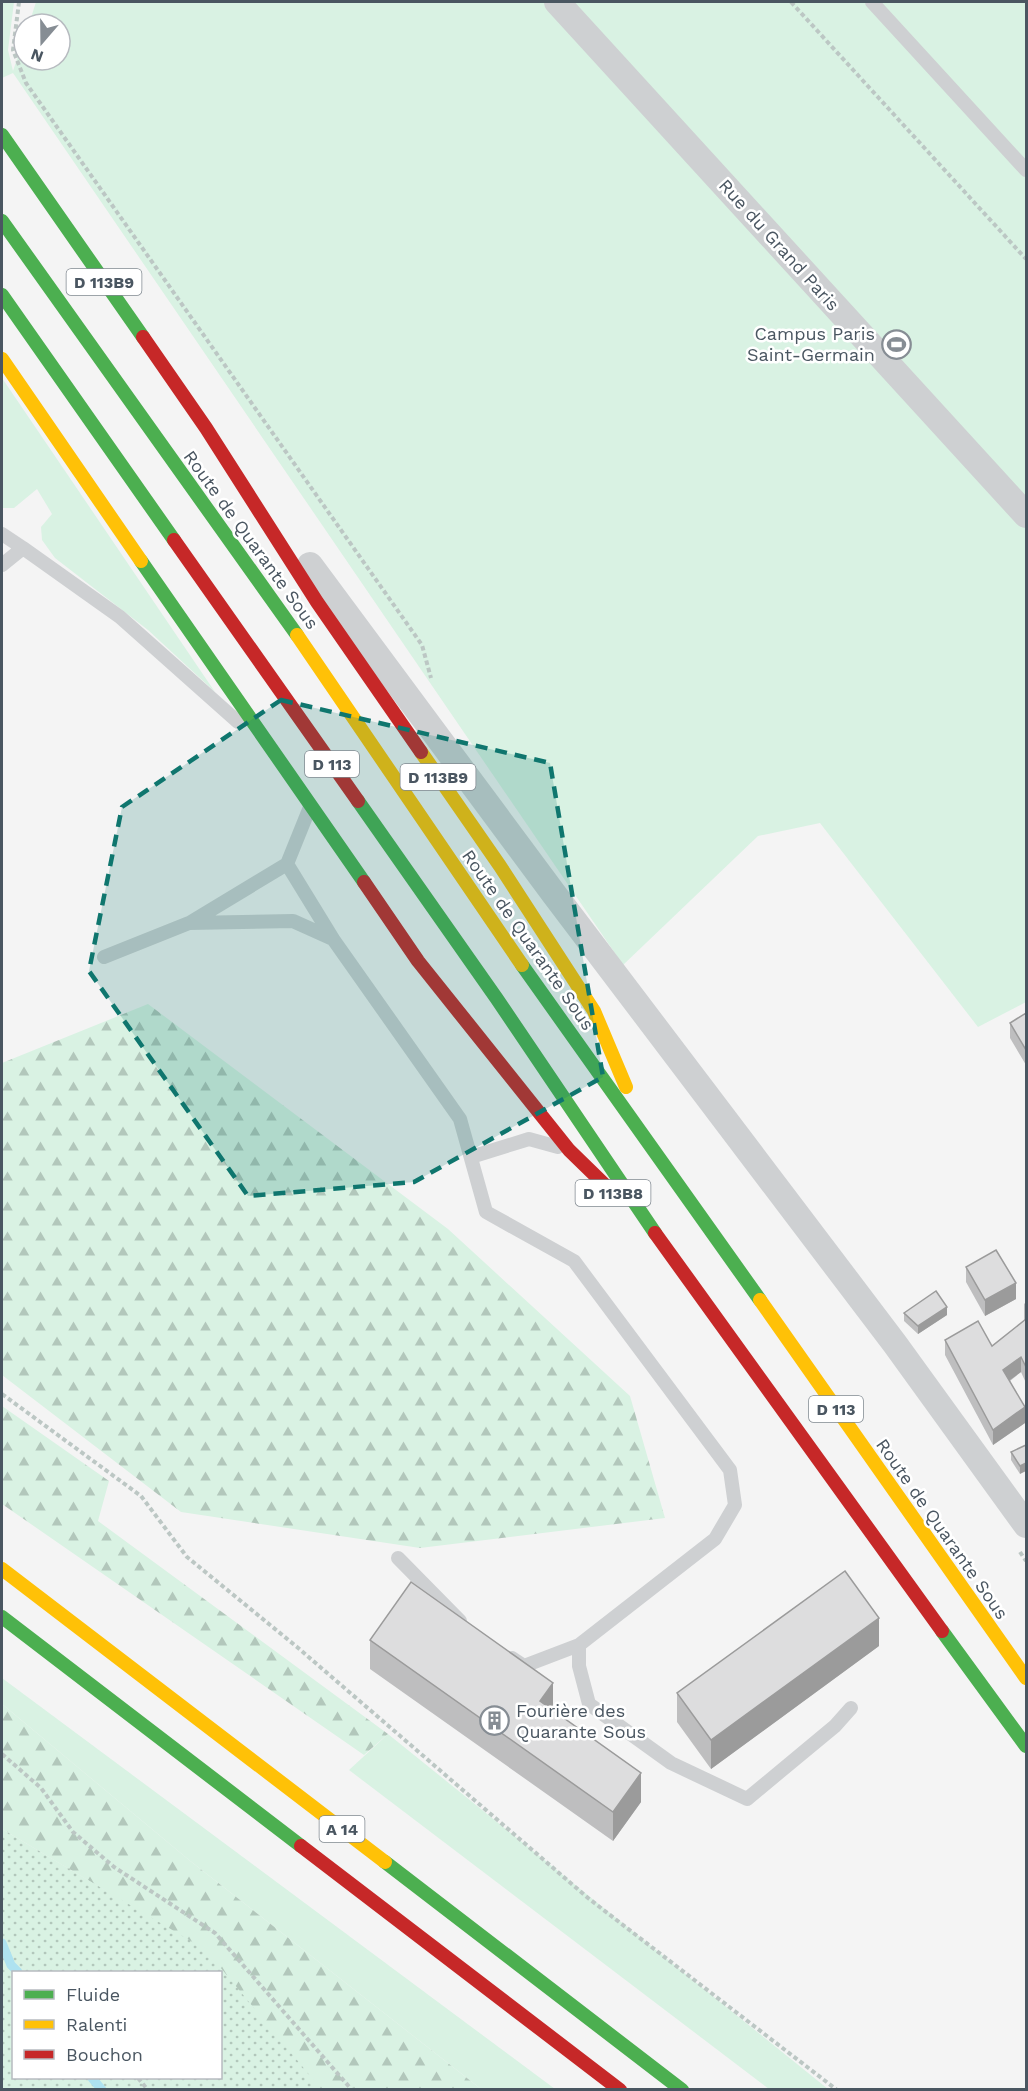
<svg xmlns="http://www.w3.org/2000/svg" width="1028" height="2091" font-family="'Work Sans',sans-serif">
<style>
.grass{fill:#d9f2e3}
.forest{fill:url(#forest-firs)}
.garden{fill:url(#garden-dots);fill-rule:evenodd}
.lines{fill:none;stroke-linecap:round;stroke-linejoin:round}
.stream{stroke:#aee2f0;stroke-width:9}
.path{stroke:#bcc7c4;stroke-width:4;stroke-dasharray:4.5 3;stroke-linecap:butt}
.lane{stroke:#ced0d2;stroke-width:14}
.street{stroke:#ced0d2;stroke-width:26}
.fast{stroke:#4caf50;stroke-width:14}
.slow{stroke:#ffc107;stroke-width:14}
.jam{stroke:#c62828;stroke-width:14}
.wall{fill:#bebebf}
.shaded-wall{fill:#9b9b9b}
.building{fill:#ddddde;stroke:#9b9b9b;stroke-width:1.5}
.marked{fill:#0f766e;fill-opacity:0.2;stroke:#0f766e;stroke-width:4.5;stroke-dasharray:12 8;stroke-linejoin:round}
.labels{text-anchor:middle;stroke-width:5;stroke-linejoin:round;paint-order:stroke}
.shield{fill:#fff;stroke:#808990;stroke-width:1.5}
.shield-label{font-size:16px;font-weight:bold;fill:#4a5661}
.street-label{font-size:18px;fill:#4a5661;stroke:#fff}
.poi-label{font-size:18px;fill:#4a5661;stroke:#fff;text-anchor:end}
</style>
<defs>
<pattern id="forest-firs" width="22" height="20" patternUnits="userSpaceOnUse" patternTransform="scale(1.5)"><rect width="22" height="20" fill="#d9f2e3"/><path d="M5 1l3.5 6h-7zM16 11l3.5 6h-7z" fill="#b2c7bb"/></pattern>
<pattern id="garden-dots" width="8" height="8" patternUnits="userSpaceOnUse" patternTransform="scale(1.5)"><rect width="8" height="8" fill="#d9f2e3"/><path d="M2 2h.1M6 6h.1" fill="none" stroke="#b2c7bb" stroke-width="1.8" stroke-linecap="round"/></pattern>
</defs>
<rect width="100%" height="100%" fill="#f4f4f4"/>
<!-- grass -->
<path class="grass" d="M 2,2 L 14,2 L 8,50 L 13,71 L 24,38 L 24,60 L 60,60 L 60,24 L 29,24 L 36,2 L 1026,2 L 1026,1002 L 978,1027 L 820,823 L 758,836 L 623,965 L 13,73 L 2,78 Z
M 2,378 L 215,692 L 148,630 L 55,558 L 42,540 L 41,527 L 52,514 L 37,489 L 14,508 L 2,508 Z
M 2,1678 L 555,2089 L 481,2089 L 189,1860 L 2,1704 Z
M 388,1734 L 828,2089 L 769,2089 L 349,1770 Z"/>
<!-- forest -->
<path class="forest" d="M 148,1004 L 448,1229 L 630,1396 L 665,1518 L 420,1548 L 181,1512 L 2,1375 L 2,1063 Z
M 2,1406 L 109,1481 L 98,1521 L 388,1734 L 364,1755 L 2,1504 Z
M 2,1704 L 189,1860 L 481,2089 L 102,2089 L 220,2078 L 220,1972 L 14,1972 L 2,1975 L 106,1891 L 2,1829 Z"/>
<!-- garden -->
<path class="garden" d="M 2,1829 L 206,1950 L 321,2089 L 2,2089 ZM 14,1972 L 220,1972 L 220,2078 L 14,2078 Z"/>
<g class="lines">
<!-- stream -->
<path class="stream" d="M 2,1943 L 11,1965 L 18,1972
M 92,2078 L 102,2090"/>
<!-- path -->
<path class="path" d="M 19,2 L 13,50 L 26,83 L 422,645 L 431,678
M 791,2 L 1026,259
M 2,1394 L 141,1496 L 187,1557 L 297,1647 L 588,1898 L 837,2090
M 1020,1552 L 1026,1561
M 2,1754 L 41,1788 L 73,1832 L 114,1867 L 215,1933 L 352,2090
M 138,2078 L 148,2090"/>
<!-- lane -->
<path class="lane" d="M 872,2 L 1026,170
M 2,534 L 23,548 L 2,565
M 23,548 L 120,617 L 238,722
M 310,807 L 287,864 L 333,939
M 191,922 L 287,864
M 104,957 L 189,923 L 293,921 L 333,939 L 460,1119 L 486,1212 L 574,1261 L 730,1470 L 735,1505 L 715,1539 L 579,1645 L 524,1666 L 512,1658
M 471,1157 L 529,1139 L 558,1147
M 398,1558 L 460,1621
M 579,1645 L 579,1666 L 589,1704 L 671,1763 L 747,1799 L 835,1726 L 851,1708"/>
<!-- street -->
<path class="street" d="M 557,2 L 1026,515
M 310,565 L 554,894 L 895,1344 L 1026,1525"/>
<!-- fast -->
<path class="fast" d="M 2,135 L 143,337
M 2,221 L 297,635
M 2,295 L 174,540
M 141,561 L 364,882
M 358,801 L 497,999 L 655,1233
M 522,965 L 760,1300
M 2,1617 L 301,1846
M 942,1631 L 1026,1746
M 385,1862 L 682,2090"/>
<!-- slow -->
<path class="slow" d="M 2,359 L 141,561
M 297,635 L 522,965
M 421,752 L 500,866 L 594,1011 L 626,1087
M 760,1300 L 1026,1678
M 2,1569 L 385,1862"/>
<!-- jam -->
<path class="jam" d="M 143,337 L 206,428 L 317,602 L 421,752
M 174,540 L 358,801
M 364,882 L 418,961 L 569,1150 L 607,1187
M 655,1233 L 942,1631
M 301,1846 L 620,2090"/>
</g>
<!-- wall -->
<path class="wall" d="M 1026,1013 L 1026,1065 L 1010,1038 L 1010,1023 Z
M 966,1267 L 1016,1299 L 985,1316 L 966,1282 Z
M 1026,1302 L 1026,1383 L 1021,1372 L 1010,1381 L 1025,1423 L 993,1445 L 945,1355 L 945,1340 L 992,1346 L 1024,1321 L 1024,1304 Z
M 904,1313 L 947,1315 L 918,1334 L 904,1321 Z
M 1026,1445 L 1020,1474 L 1011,1460 L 1011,1452 Z
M 370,1640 L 553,1711 L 641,1802 L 613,1841 L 370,1669 Z
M 879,1646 L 711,1769 L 677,1722 L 677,1693 Z"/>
<!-- shaded-wall -->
<path class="shaded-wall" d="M 1016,1283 L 1016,1299 L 985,1316 L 985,1300 Z
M 947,1307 L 947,1315 L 918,1334 L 918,1326 Z
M 1021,1357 L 1021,1372 L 1003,1385 L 1003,1370 Z
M 1025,1407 L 1025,1423 L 993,1445 L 993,1430 Z
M 1026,1463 L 1026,1471 L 1020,1474 L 1020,1466 Z
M 879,1618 L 879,1646 L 711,1769 L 711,1740 Z
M 553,1683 L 553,1712 L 540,1701 Z
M 641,1773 L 641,1802 L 613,1841 L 613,1812 Z"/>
<!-- building -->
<path class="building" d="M 1026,1013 L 1026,1050 L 1010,1023 Z
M 996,1250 L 1016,1283 L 985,1300 L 966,1267 Z
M 936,1291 L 947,1307 L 918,1326 L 904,1313 Z
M 1026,1319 L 1026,1367 L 1021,1357 L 1003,1370 L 1025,1407 L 993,1430 L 945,1340 L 978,1321 L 992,1346 Z
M 1026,1445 L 1026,1463 L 1020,1466 L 1011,1452 Z
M 845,1571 L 879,1618 L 711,1740 L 677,1693 Z
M 411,1582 L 553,1683 L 540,1701 L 641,1773 L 613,1812 L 370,1640 Z"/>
<!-- marked area -->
<path class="marked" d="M 281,700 L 550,763 L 603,1077 L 414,1182 L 248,1196 L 89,971 L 122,807 Z"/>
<!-- icons -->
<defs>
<symbol id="stadium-ring" viewBox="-11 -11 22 22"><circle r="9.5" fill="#fff" stroke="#868d94" stroke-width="1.5"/><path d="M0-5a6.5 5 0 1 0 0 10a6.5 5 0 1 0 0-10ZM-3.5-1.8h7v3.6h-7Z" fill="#868d94"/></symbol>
<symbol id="building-ring" viewBox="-11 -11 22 22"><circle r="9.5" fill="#fff" stroke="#868d94" stroke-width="1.5"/><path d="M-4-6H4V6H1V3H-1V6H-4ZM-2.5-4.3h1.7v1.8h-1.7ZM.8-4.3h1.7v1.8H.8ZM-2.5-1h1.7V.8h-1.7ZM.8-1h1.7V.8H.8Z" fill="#868d94"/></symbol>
</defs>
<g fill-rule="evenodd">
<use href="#stadium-ring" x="880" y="328" width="33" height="33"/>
<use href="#building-ring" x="478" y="1704" width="33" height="33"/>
</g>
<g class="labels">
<!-- shield labels -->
<g class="shield">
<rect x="66.5" y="269" width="75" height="26" rx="4.5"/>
<rect x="305" y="751" width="54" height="26" rx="4.5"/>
<rect x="400.5" y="764" width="75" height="26" rx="4.5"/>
<rect x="575.5" y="1180" width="75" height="26" rx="4.5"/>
<rect x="809" y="1396" width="54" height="26" rx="4.5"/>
<rect x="319.5" y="1816" width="45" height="26" rx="4.5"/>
</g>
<g class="shield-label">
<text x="104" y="288">D 113B9</text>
<text x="332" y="770">D 113</text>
<text x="438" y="783">D 113B9</text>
<text x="613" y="1199">D 113B8</text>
<text x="836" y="1415">D 113</text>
<text x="342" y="1835">A 14</text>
</g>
<!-- street labels -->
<g class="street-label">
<text transform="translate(779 245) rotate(48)" y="6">Rue du Grand Paris</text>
<text transform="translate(251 540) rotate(54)" y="6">Route de Quarante Sous</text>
<text transform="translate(528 940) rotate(55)" y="6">Route de Quarante Sous</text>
<text transform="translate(942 1529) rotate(55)" y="6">Route de Quarante Sous</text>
</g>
<!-- poi labels -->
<g class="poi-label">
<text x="875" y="340">Campus Paris<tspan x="875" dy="21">Saint-Germain</tspan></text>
<text x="516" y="1717" text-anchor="start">Fourière des<tspan x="516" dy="21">Quarante Sous</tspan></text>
</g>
</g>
<!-- border -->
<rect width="1028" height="2091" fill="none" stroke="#4a5661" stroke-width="6"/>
<!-- legend -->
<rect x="12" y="1971" width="210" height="108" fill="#ffffff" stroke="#b7bbc0" stroke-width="1.5"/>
<rect x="24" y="1990" width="30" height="9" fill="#4caf50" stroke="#b7bbc0" stroke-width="1.5"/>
<text x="66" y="2001" font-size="18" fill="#4a5661">Fluide</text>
<rect x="24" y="2020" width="30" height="9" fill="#ffc107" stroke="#b7bbc0" stroke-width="1.5"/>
<text x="66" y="2031" font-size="18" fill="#4a5661">Ralenti</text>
<rect x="24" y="2050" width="30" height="9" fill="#c62828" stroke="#b7bbc0" stroke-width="1.5"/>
<text x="66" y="2061" font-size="18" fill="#4a5661">Bouchon</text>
<!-- north arrow -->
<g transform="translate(42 42) rotate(200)"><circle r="28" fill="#ffffff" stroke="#b7bbc0" stroke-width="1.5"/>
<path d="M0-4.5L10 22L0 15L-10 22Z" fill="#868d94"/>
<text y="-9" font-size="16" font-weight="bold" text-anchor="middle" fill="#4a5661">N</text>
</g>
</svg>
